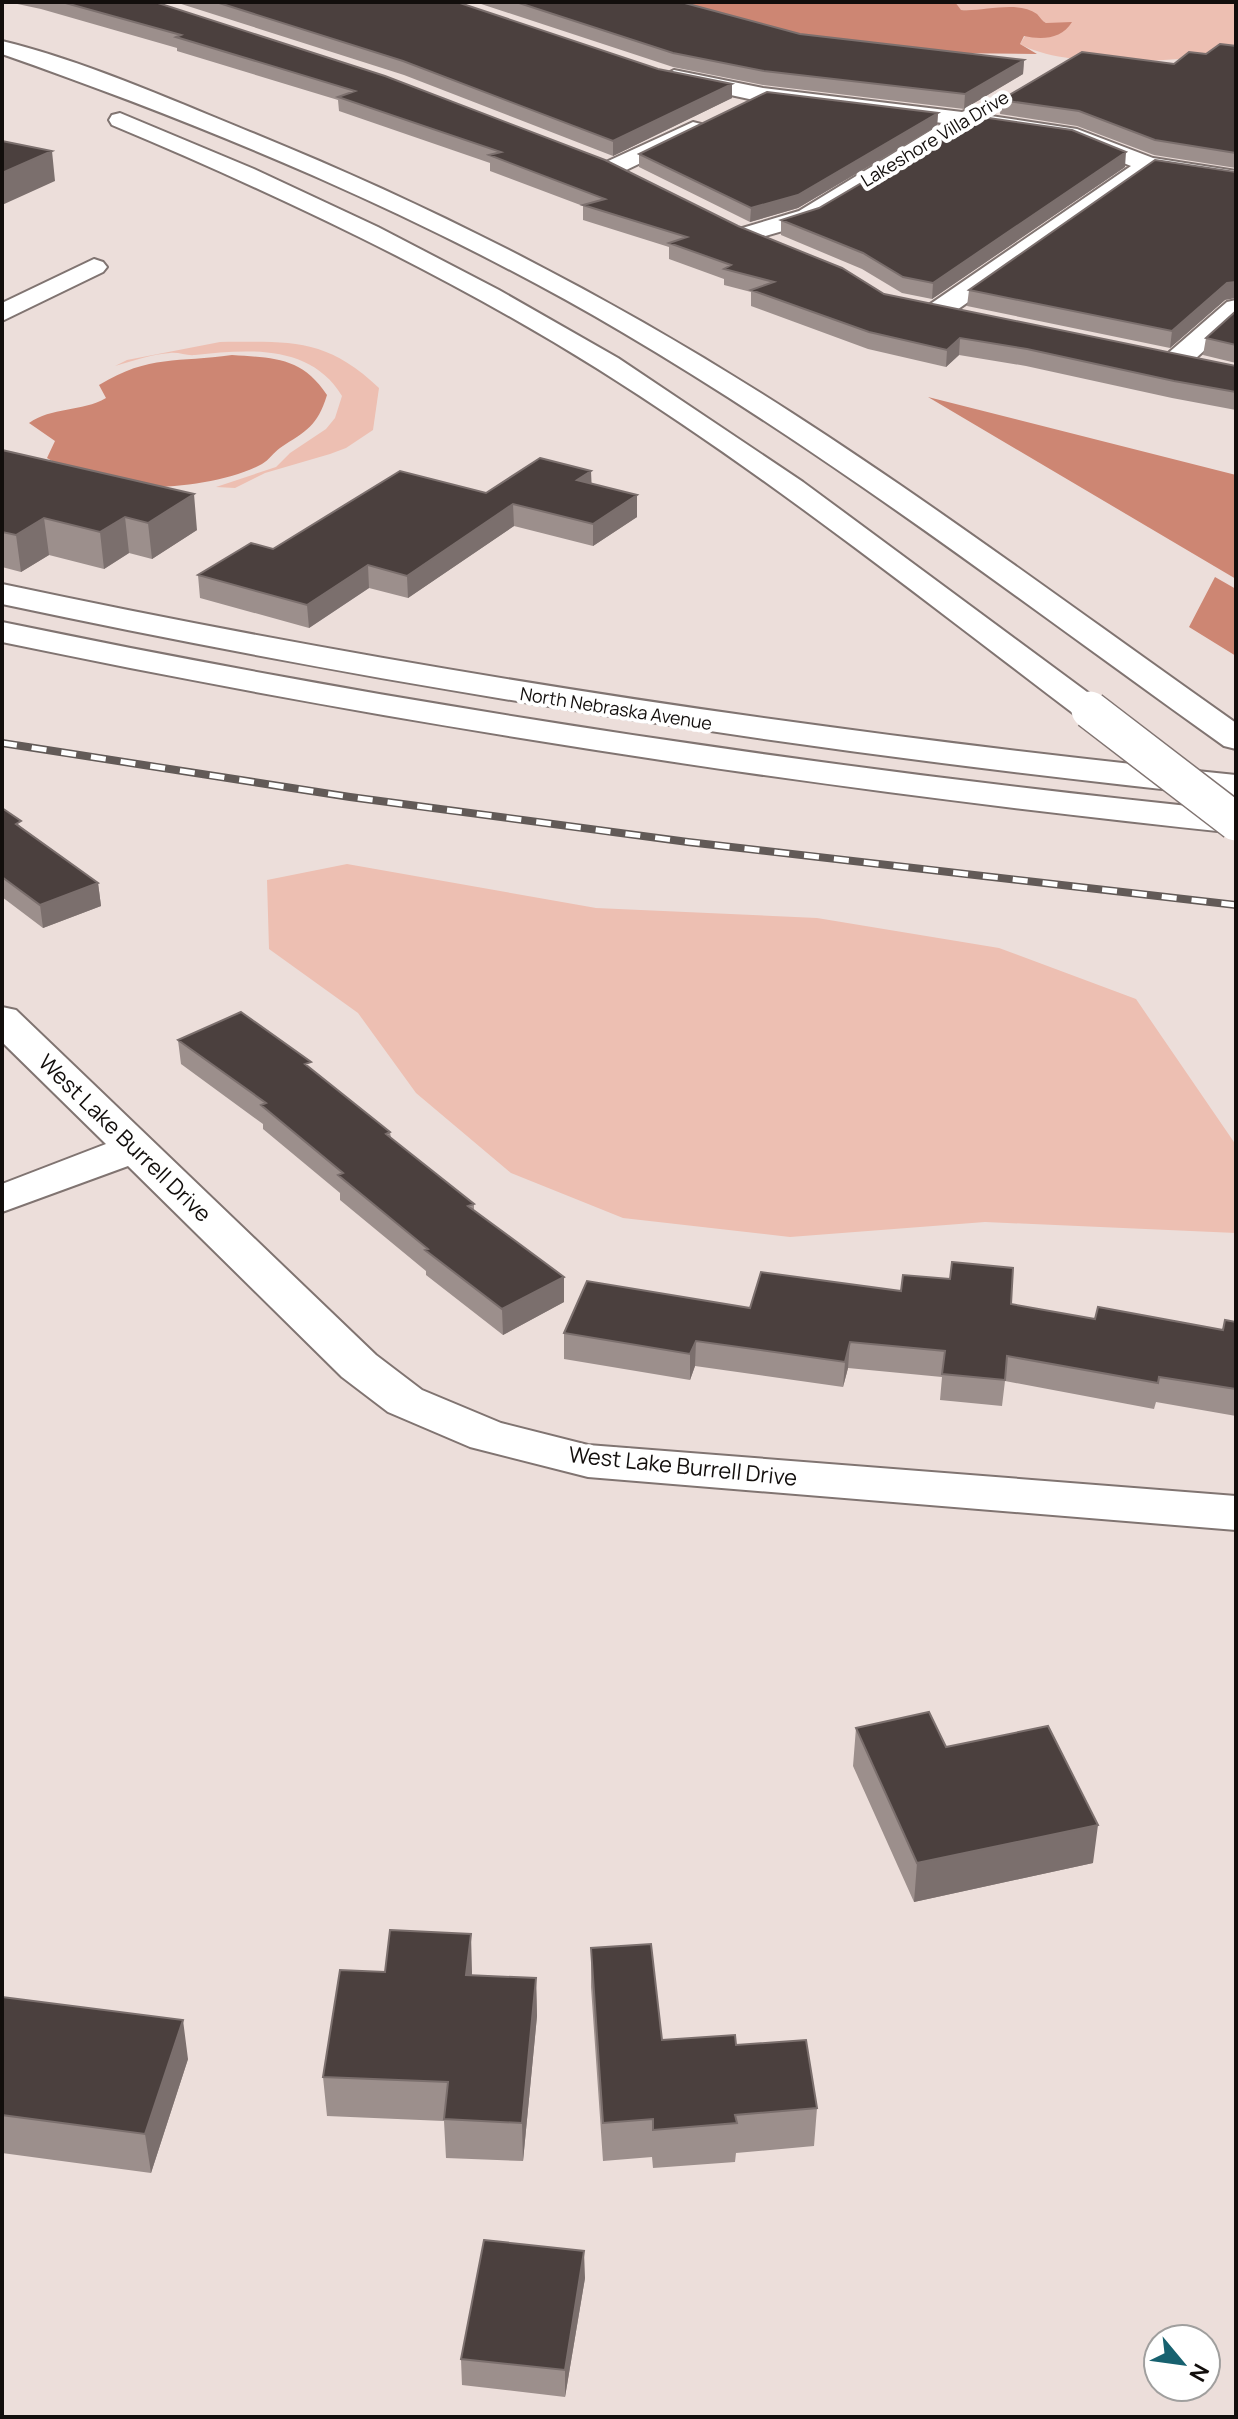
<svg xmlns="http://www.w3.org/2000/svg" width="1238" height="2419" font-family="Manrope,sans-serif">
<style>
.green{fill:#edbfb2}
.water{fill:#cd8673}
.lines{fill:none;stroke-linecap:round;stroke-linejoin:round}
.minor-casing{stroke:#807471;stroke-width:4}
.major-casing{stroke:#807471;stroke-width:4}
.highway-casing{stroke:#807471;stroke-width:4}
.minor{fill:#fff;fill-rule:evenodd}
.major{fill:#fff;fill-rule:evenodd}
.highway{fill:#fff;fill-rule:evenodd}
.rail-casing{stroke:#625a57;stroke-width:8}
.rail{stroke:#fff;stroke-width:5;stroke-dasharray:15;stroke-linecap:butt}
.highway-bridge-casing{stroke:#807471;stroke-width:40;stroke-linecap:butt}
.highway-bridge{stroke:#fff;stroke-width:37}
.wall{fill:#9c8f8c}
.shaded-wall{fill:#7b6f6d}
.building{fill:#4b403e;stroke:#7b6f6d;stroke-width:2}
.labels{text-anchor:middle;stroke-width:8;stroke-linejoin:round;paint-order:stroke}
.far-street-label{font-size:18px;fill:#120e0c;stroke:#fff}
.street-label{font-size:22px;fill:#120e0c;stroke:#fff}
</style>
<rect width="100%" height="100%" fill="#ecdeda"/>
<!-- green -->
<path class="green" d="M 955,2 L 1236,2 L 1236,51 C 1184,62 1066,70 1020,44 L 1025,36 L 1046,23 C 1011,0 996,14 960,10 Z
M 220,342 C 290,342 325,337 379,388 L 373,430 L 346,448 L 330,454 L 265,473 L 235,488 L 216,487 L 276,467 L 290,453 L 326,429 L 335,418 L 342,396 C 311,344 248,349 195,355 C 187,356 179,352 170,353 C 152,354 133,361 115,366 L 127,360 Z
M 347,864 L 596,908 L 817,918 L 999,948 L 1136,999 L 1236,1145 L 1236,1233 L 985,1222 L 790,1237 L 623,1218 L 511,1173 L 416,1093 L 358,1013 L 269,949 L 267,880 Z"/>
<!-- water -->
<path class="water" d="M 654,2 L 955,2 L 961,10 C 983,12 1017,0 1037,14 C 1040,17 1042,21 1046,23 L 1072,22 C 1062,39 1042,40 1024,36 L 1020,44 L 1037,54 L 947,53 L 840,43 Z
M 232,355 C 274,358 302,357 327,395 C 317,427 307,430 280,448 C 274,452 269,460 262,464 C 230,482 171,489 135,487 C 110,485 69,471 47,458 L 55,441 L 29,423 C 51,407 82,412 106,398 L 99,385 C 150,354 178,363 232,355 Z
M 928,397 L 1236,475 L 1236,579 Z
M 1215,577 L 1236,589 L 1236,656 L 1189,627 Z"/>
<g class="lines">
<defs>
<path id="minor" d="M 674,70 L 763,88 L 962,112 L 973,108 L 984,115 L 1077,129 L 1153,158 L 1236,171 L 1236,185 L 1153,172 L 944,319 L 926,319 L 922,313 L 926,307 L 1131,166 L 1071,142 L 970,127 L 817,221 L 748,241 L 739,239 L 736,234 L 739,229 L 799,211 L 943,123 L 763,102 L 666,81 L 663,76 Z
M 693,122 L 701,124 L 704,129 L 701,134 L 622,172 L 606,172 L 602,167 L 606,162 Z
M 94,259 L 103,262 L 107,267 L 103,272 L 2,321 L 2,303 Z
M 1236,300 L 1236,322 L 1186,367 L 1166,367 L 1162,361 L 1166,355 L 1227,302 Z
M 2,1007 L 16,1010 L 376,1355 L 422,1390 L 501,1423 L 588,1445 L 1236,1496 L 1236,1530 L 588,1477 L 470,1447 L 388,1412 L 342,1377 L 128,1166 L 2,1212 L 2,1184 L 106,1144 L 2,1042 Z"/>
<path id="major" d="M 2,584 C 410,671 821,733 1236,775 L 1236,797 C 821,754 410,691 2,604 Z
M 2,622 C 411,707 821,769 1236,811 L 1236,833 C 821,790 410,727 2,642 Z"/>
<path id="highway" d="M 2,41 C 81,60 167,98 243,129 C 434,206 619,301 792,413 C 944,511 1088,619 1236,723 L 1236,749 L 1224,746 C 1026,605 833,456 622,332 C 426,217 216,129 2,54 Z
M 120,113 L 254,169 L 378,227 L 499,290 L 618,358 L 803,482 L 1102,703 L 1107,710 L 1102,717 L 1090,720 L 1078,717 C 921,598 765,474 598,369 C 444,273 279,195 112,125 L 109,120 L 112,115 Z"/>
</defs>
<!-- minor casing -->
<use href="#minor" class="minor-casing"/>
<!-- major casing -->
<use href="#major" class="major-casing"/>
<!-- highway casing -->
<use href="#highway" class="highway-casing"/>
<!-- minor -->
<use href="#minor" class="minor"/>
<!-- major -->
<use href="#major" class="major"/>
<!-- highway -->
<use href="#highway" class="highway"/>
<defs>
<path id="rail" d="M 2,743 L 350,797 L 688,842 L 1236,905"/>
</defs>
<!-- rail casing -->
<use href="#rail" class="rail-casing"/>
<!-- rail -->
<use href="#rail" class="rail"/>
<defs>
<path id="highway-bridge" d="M 1090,710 L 1236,822"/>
</defs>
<!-- highway-bridge casing -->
<use href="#highway-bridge" class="highway-bridge-casing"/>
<!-- highway-bridge -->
<use href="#highway-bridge" class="highway-bridge"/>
</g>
<!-- wall -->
<path class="wall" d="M 8,2 L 155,2 L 738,226 L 884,294 L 1236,366 L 1236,410 L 1172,398 L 1026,366 L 959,355 L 946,367 L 868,349 L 751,306 L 751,292 L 724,285 L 724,279 L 669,259 L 669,247 L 583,220 L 583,206 L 490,171 L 490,163 L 339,111 L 338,100 L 177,51 L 177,48 L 41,9 Z
M 175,2 L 457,2 L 658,69 L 732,84 L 732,98 L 613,156 L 404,75 Z
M 475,2 L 681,2 L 800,34 L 1024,60 L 1023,74 L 964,109 L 763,85 L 673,67 Z
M 1236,46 L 1236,168 L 1154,155 L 1077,126 L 1000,114 L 1001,100 L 1174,64 Z
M 938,113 L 937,126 L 798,208 L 750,222 L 639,167 L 639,154 Z
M 1125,167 L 932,299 L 902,293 L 862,269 L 781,235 L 781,220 Z
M 969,290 L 1225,300 L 1170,348 L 967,306 Z
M 1236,311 L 1236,363 L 1203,355 L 1206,338 Z
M 2,450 L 197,530 L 152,559 L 129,553 L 104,569 L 49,555 L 21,572 L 2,567 Z
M 591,471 L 591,484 L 637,495 L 637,517 L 593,546 L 514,526 L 408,598 L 369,588 L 309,628 L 200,598 L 198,575 L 273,549 L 486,493 Z
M 2,808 L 22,828 L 98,883 L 101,906 L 43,928 L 2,897 Z
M 178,1040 L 312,1070 L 390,1132 L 391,1138 L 474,1204 L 474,1211 L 564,1277 L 564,1302 L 503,1335 L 426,1275 L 426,1271 L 340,1200 L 340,1193 L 263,1129 L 263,1124 L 181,1064 Z
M 901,1291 L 1011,1304 L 1095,1319 L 1223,1330 L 1236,1322 L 1236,1416 L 1156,1402 L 1154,1409 L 1005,1381 L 1002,1406 L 940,1400 L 942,1377 L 848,1368 L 843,1387 L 695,1366 L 690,1380 L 564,1359 L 564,1333 L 750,1308 Z
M 856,1728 L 946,1747 L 1093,1863 L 914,1902 L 853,1766 Z
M 591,1948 L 662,2040 L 736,2045 L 817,2108 L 814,2146 L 736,2153 L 735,2162 L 653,2168 L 652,2157 L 603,2161 L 591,1987 Z
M 385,1972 L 472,1972 L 472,1975 L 536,1978 L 537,2016 L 523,2161 L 446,2158 L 444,2121 L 327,2116 L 323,2077 Z
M 2,1997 L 188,2059 L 151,2173 L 2,2153 Z
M 585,2278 L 565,2397 L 462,2385 L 461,2359 Z"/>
<!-- shaded-wall -->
<path class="shaded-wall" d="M 1024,60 L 1023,74 L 964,109 L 965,94 Z
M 732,84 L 732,98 L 613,156 L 613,141 Z
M 938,113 L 937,126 L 798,208 L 750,222 L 751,208 Z
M 52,151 L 55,181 L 2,205 L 2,173 Z
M 1126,152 L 1125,167 L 932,299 L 933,283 Z
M 1236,282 L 1236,298 L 1225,300 L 1170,348 L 1172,331 L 1227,283 Z
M 960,338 L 959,355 L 946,367 L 947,350 Z
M 591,471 L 592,493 L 577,480 Z
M 194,494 L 197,530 L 152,559 L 148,523 Z
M 637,495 L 637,517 L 593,546 L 593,524 Z
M 513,504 L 514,526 L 408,598 L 407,576 Z
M 125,517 L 129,553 L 104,569 L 100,532 Z
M 44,518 L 49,555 L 21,572 L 16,535 Z
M 368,565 L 369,588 L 309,628 L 307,605 Z
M 98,883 L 101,906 L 43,928 L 40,905 Z
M 564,1277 L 564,1302 L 503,1335 L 502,1309 Z
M 696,1341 L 695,1366 L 690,1380 L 690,1354 Z
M 850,1342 L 848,1368 L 843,1387 L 845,1362 Z
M 1098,1825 L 1093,1863 L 914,1902 L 917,1863 Z
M 471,1934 L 472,1972 L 468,2014 L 466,1975 Z
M 536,1978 L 537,2016 L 523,2161 L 522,2123 Z
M 183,2020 L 188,2059 L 151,2173 L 145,2134 Z
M 584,2251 L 585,2278 L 565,2397 L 565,2370 Z"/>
<!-- building -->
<path class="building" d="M 62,2 L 155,2 L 385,76 L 605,160 L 738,226 L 842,268 L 884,294 L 1236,366 L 1236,392 L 1174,381 L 1027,349 L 960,338 L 947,350 L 869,332 L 751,290 L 774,282 L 724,269 L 731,265 L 669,243 L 687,237 L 583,205 L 605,199 L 489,155 L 501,152 L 338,97 L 355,91 L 176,37 L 181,35 Z
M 216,2 L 457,2 L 658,69 L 732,84 L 613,141 L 403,61 Z
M 516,2 L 681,2 L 800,34 L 1024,60 L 965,94 L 764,71 L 673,53 Z
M 1220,44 L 1236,46 L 1236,153 L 1155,140 L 1079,111 L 1001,100 L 1082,52 L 1174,64 L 1189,52 L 1206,54 Z
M 767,92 L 938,113 L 798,195 L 751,208 L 639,154 Z
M 975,116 L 1072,130 L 1126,152 L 933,283 L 903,277 L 863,253 L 781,220 L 819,208 Z
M 2,141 L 52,151 L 2,173 Z
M 1155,160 L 1236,172 L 1236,282 L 1227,283 L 1172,331 L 969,290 Z
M 1236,311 L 1236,345 L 1206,338 Z
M 2,450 L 194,494 L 148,523 L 125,517 L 100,532 L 44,518 L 16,535 L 2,532 Z
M 540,458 L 591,471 L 577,480 L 637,495 L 593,524 L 513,504 L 407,576 L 368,565 L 307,605 L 198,575 L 251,543 L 273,549 L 400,471 L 486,493 Z
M 2,808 L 21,821 L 16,824 L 98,883 L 40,905 L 2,877 Z
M 241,1012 L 311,1062 L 305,1064 L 390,1132 L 386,1134 L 474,1204 L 468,1206 L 564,1277 L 502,1309 L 425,1250 L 428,1249 L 338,1175 L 343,1173 L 261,1105 L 266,1103 L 178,1040 Z
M 952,1262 L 1013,1268 L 1011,1304 L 1095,1319 L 1098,1307 L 1223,1330 L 1225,1320 L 1236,1322 L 1236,1389 L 1159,1377 L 1158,1383 L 1007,1356 L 1005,1380 L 942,1374 L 945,1351 L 850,1342 L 845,1362 L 696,1341 L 690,1354 L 564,1333 L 587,1281 L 750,1308 L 761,1272 L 901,1291 L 903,1275 L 950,1279 Z
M 929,1712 L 946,1747 L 1048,1726 L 1098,1825 L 917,1863 L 856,1728 Z
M 390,1930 L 471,1934 L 466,1975 L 536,1978 L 522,2123 L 444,2119 L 448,2082 L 323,2077 L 340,1970 L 385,1972 Z
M 651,1944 L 662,2040 L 735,2035 L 736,2045 L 806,2040 L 817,2108 L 735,2115 L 737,2123 L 653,2130 L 653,2119 L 603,2123 L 591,1948 Z
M 2,1997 L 183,2020 L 145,2134 L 2,2115 Z
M 484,2240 L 584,2251 L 565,2370 L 461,2359 Z"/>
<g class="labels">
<!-- far-street labels -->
<g class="far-street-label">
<text transform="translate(935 139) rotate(-31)" y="6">Lakeshore Villa Drive</text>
<text transform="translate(616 709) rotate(9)" y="6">North Nebraska Avenue</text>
</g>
<!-- street labels -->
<g class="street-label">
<text transform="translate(125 1138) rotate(44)" y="8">West Lake Burrell Drive</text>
<text transform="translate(683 1466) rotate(6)" y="8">West Lake Burrell Drive</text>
</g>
</g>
<!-- border -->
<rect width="1238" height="2419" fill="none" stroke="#120e0c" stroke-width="8"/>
<!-- north arrow -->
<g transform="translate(1182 2363) rotate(119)"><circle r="38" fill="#ffffff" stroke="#a09f9e" stroke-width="2"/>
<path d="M0-6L14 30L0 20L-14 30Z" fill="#17616f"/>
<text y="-12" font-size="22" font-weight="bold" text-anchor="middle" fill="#120e0c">N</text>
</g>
</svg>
